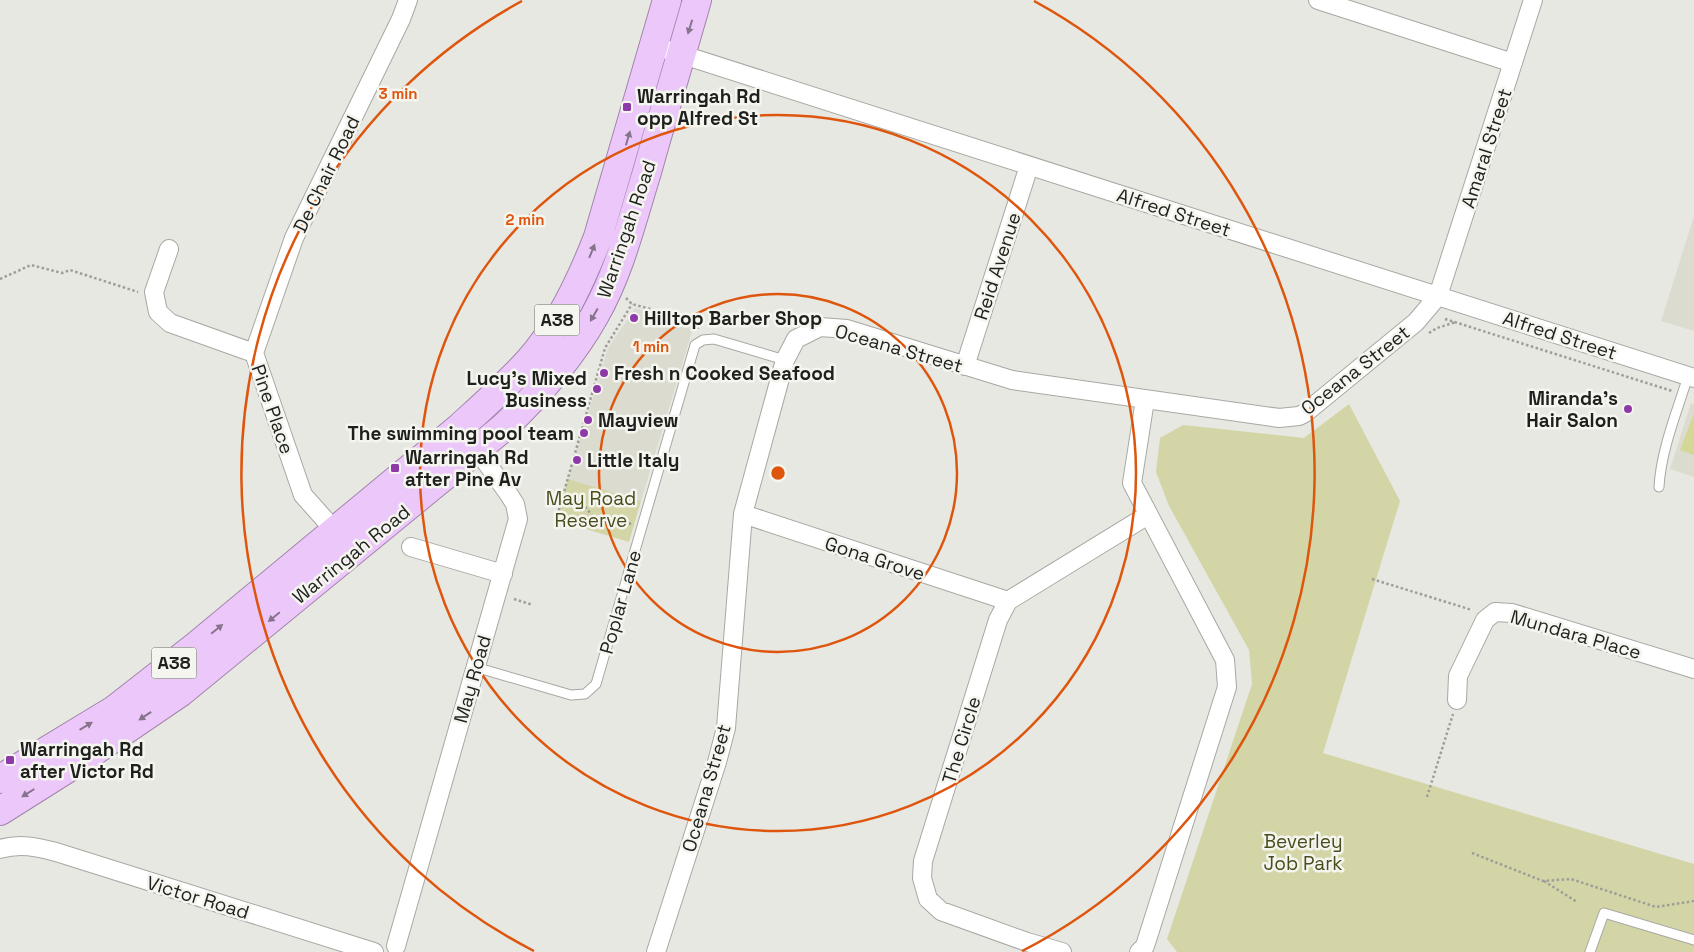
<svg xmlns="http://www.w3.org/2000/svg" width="1694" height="952" font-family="'Space Grotesk',sans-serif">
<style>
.built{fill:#dbdccf}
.green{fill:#d3d5a7}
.building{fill:#d5d796}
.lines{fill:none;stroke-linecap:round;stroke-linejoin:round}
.service-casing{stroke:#a8a8a3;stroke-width:11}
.minor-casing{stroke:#a8a8a3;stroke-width:20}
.trunk-casing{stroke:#a284ac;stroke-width:30}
.path{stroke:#9e9e99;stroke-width:2.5;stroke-dasharray:2.5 2.5;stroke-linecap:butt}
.service{stroke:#fff;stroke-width:9}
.minor{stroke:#fff;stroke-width:18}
.trunk{stroke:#ecc8fa;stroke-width:28}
.oneway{fill:#86748c}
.ring{fill:none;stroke:#de560d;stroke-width:2.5}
.poi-dot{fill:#8d3aa8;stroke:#f5f5ef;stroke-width:2}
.labels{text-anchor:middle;stroke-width:5;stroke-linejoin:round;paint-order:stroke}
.shield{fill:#f5f5ef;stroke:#5f5f5c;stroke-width:1}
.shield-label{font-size:18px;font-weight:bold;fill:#1f1f1d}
.poi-label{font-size:19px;font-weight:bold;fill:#1f1f1d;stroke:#f5f5ef;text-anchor:start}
.street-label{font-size:19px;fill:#1f1f1d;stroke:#f5f5ef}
.park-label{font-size:19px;fill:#4b4c1c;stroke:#f5f5ef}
.centre{fill:#de560d;stroke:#f5f5ef;stroke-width:2.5}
.ring-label{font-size:15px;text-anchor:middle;font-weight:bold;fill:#de560d;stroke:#f5f5ef;stroke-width:5;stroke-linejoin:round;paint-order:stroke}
</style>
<rect width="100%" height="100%" fill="#e8e8e2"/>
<!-- built -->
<path class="built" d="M 1694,216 L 1694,331 L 1661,321 Z
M 635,308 L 694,325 L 641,501 L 637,501 L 568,479 L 608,348 Z
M 1691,403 L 1694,404 L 1694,477 L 1670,469 Z"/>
<!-- green -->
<path class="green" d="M 1349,404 L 1400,501 L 1323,753 L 1694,864 L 1694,952 L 1177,952 L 1167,939 L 1252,684 L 1249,650 L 1169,506 L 1156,472 L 1160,438 L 1183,425 L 1304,438 Z
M 568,479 L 641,501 L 629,542 L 556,520 Z"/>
<!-- building -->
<path class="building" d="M 1693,416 L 1694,416 L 1694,455 L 1680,450 Z"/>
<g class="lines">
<defs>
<path id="service" d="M 1659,487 C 1661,450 1677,412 1688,376
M 475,667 L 571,695 L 585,694 L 596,684 L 695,345 L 703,340 L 714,339 L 785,360
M 1590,952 L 1604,913 L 1694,940"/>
<path id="minor" d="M 1318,0 L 1513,63
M 655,46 L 1694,378
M 169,249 L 154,292 L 158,312 L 170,323 L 254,353 L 303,495 L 336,532
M 254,353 L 294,238 L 401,19 L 408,0
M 965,366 L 1029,166
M 743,514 L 1008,601
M 411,547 L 503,574
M 1457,700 L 1458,676 L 1485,620 L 1495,612 L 1512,613 L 1694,669
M 0,849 C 20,843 37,847 56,852 L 374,952
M 396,946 L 518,519 L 515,504 L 508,493 L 471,441
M 656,952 L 717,762 L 726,728 L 743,514 L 785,360 L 796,339 L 820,327 L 847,329 L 1012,380 L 1279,418 L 1299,416 L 1305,413 L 1416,322 L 1438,296 L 1533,0
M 1062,952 L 1027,942 L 941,911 L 928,899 L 922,878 L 923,861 L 998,620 L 1008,601 L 1148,515
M 1139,952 L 1145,946 L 1227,687 L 1225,660 L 1132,483 L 1145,400"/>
<path id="trunk" d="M 0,779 L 114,710 L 196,646 L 459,428 C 483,406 507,385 529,361 C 560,326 581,281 598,237 L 667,0
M 0,811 L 84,758 L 181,692 L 504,427 C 540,393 571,358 595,315 C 620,271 632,220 647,172 C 663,114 681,57 697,0"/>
</defs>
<!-- service casing -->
<use href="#service" class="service-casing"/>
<!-- minor casing -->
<use href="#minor" class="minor-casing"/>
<!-- trunk casing -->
<use href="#trunk" class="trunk-casing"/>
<!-- path -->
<path class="path" d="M 0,279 L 31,265 L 62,273 L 70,270 L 138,292
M 626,298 L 632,304 L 694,321 L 698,329
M 1445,319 L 1672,391
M 1429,333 L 1437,328 L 1456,322
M 562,499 L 583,504 L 594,518 L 626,525 L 632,523
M 556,520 L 605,348 L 632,304
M 1372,579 L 1472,610
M 514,599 L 533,605
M 1427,797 L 1453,714
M 1472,853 L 1543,881 L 1571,879 L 1656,907 L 1694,901
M 1544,881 L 1577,902"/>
<!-- service -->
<use href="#service" class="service"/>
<!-- minor -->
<use href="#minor" class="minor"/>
<!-- trunk -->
<use href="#trunk" class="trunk"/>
</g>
<!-- one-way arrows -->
<defs><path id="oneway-solid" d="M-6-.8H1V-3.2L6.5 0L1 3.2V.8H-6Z" transform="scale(1.25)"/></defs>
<g class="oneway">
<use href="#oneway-solid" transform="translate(690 27) rotate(107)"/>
<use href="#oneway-solid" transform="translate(628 138) rotate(-74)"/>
<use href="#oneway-solid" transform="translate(592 251) rotate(-68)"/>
<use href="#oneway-solid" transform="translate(594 315) rotate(120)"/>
<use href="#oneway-solid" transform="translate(274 617) rotate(141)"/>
<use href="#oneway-solid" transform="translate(217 629) rotate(-39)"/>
<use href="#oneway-solid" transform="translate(145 716) rotate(146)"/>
<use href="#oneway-solid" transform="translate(86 726) rotate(-31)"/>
<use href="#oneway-solid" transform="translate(28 793) rotate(148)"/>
</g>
<!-- distance rings -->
<g class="ring">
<circle cx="778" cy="473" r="179"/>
<circle cx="778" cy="473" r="358"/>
<path d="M534 951A537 537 0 0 1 522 1M1034 1A537 537 0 0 1 1022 951"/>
</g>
<!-- markers -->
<g class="poi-dot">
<rect x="622" y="102" width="10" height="10" rx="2.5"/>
<circle cx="634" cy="318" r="5"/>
<circle cx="604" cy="373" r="5"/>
<circle cx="597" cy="389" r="5"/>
<circle cx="1628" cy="409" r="5"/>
<circle cx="588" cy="420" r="5"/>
<circle cx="584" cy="433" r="5"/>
<circle cx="577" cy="460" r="5"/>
<rect x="390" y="463" width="10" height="10" rx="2.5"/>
<rect x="5" y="755" width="10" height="10" rx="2.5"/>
</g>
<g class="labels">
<!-- shield labels -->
<g class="shield">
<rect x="534.5" y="304.5" width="45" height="31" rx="4"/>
<rect x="151.5" y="647.5" width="45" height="31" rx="4"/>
</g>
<g class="shield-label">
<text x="557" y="326">A38</text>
<text x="174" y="669">A38</text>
</g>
<!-- poi labels -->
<g class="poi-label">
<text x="637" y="103">Warringah Rd<tspan x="637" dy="22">opp Alfred St</tspan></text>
<text x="644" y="325">Hilltop Barber Shop</text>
<text x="614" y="380">Fresh n Cooked Seafood</text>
<text x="587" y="385" text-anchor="end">Lucy's Mixed<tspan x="587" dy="22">Business</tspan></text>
<text x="1618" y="405" text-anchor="end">Miranda's<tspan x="1618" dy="22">Hair Salon</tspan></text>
<text x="598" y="427">Mayview</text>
<text x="574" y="440" text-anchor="end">The swimming pool team</text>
<text x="405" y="464">Warringah Rd<tspan x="405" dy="22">after Pine Av</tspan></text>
<text x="587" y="467">Little Italy</text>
<text x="20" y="756">Warringah Rd<tspan x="20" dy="22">after Victor Rd</tspan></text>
</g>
<!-- street labels -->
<g class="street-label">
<text transform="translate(1486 148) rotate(-72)" y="7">Amaral Street</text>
<text transform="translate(326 174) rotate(-64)" y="7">De Chair Road</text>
<text transform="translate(1174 212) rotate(18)" y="7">Alfred Street</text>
<text transform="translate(626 229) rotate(-71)" y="7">Warringah Road</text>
<text transform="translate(997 266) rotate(-72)" y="7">Reid Avenue</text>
<text transform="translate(1560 335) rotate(18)" y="7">Alfred Street</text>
<text transform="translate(899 348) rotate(16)" y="7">Oceana Street</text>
<text transform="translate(1355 370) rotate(-38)" y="7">Oceana Street</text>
<text transform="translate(273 409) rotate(71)" y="7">Pine Place</text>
<text transform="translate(351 554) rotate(-39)" y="7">Warringah Road</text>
<text transform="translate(875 558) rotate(18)" y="7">Gona Grove</text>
<text transform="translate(620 602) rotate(-74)" y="7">Poplar Lane</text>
<text transform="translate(1576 634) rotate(16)" y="7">Mundara Place</text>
<text transform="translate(472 679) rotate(-74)" y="7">May Road</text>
<text transform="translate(961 740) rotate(-73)" y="7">The Circle</text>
<text transform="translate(706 788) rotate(-74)" y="7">Oceana Street</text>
<text transform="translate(198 897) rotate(17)" y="7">Victor Road</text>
</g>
<!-- park labels -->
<g class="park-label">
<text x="591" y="505">May Road<tspan x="591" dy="22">Reserve</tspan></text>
<text x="1303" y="848">Beverley<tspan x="1303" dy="22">Job Park</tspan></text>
</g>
</g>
<circle cx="778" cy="473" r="8" class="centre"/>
<g class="ring-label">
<text x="398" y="99">3 min</text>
<text x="525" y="225">2 min</text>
<text x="651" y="352">1 min</text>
</g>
</svg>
